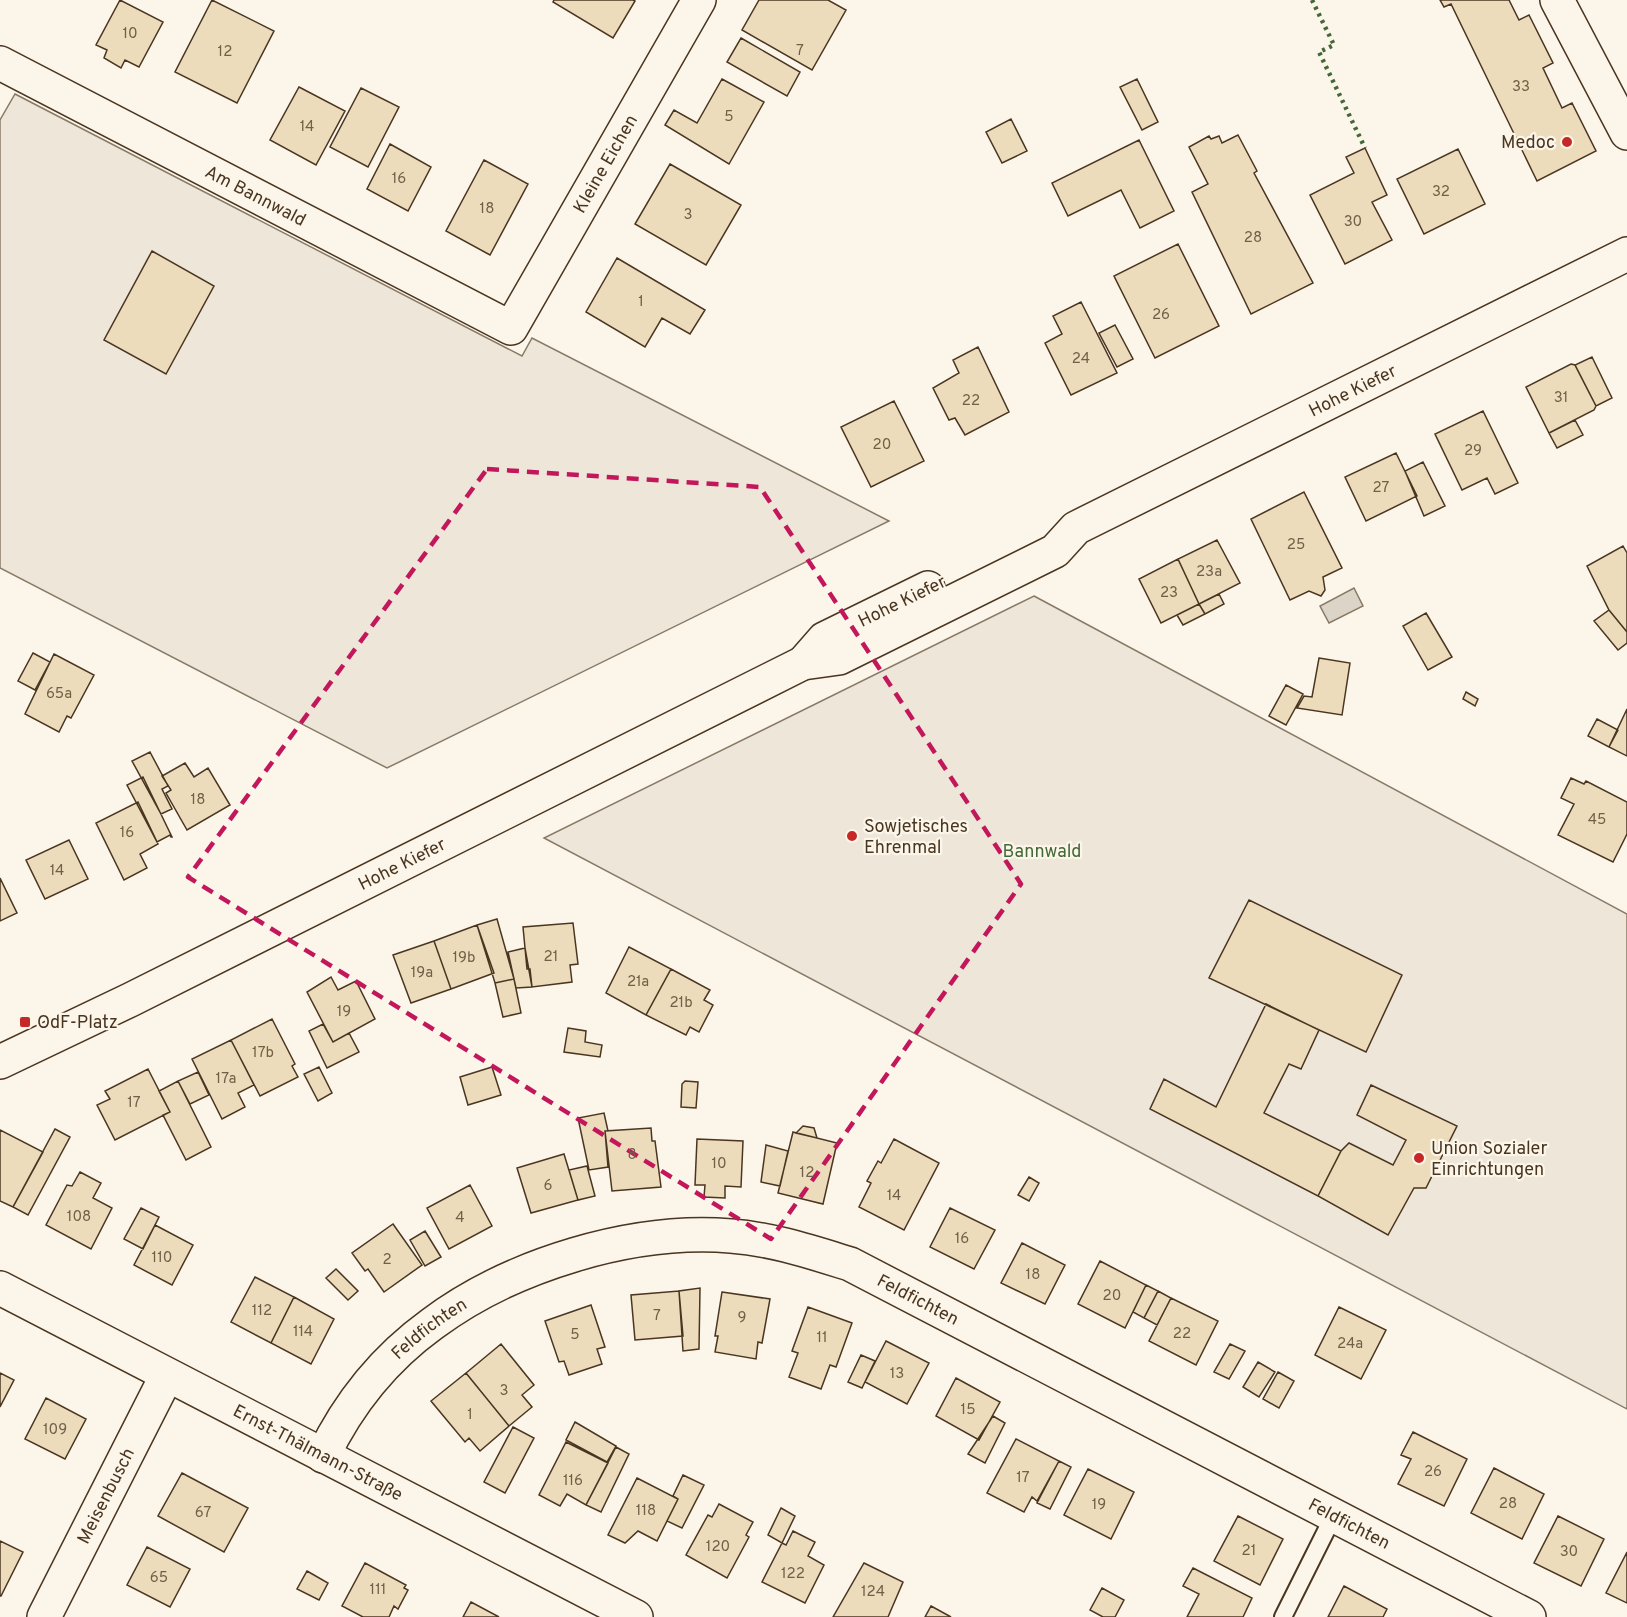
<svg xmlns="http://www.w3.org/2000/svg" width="1627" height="1617" font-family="Overpass,sans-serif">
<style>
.green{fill:#ede6d9;stroke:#887966;stroke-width:1.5}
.water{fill:#dcd4c6;stroke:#887966;stroke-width:1.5}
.building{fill:#ecdcbc;stroke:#4a3520;stroke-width:1.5}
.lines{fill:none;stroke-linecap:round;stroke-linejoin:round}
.service-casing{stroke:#4a3520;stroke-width:20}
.minor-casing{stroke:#4a3520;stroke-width:36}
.tertiary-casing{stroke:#4a3520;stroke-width:36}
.service{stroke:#fbf6e9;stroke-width:16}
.minor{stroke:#fbf6e9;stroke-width:33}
.tertiary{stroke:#fbf6e9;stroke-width:33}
.hedge{stroke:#436837;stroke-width:4.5;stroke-dasharray:3 4.5;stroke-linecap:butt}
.marked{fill:none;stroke:#c2185b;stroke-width:4.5;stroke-dasharray:12 8;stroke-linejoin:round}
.poi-dot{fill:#c62828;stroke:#fbf6e9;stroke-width:2}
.labels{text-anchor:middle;stroke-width:4.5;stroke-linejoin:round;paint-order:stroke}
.number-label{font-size:15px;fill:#725f47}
.poi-label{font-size:18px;fill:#4a3520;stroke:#fbf6e9;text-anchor:start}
.street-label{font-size:18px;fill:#4a3520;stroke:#fbf6e9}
.park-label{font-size:18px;fill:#436837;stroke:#fbf6e9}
</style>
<rect width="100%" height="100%" fill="#fbf6e9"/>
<!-- green -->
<path class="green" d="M 15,94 L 522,356 L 532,338 L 889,521 L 387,768 L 0,568 L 0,120 Z
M 1034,596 L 1627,914 L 1627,1409 L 544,838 Z"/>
<!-- water -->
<path class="water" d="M 1354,588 L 1363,606 L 1329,623 L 1320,606 Z"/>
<!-- building -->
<path class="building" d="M 120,0 L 163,22 L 139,67 L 125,60 L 121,68 L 104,58 L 107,50 L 96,45 Z
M 212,0 L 274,31 L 237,103 L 175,72 Z
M 554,0 L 633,0 L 635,1 L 613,38 L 553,2 Z
M 759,0 L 828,0 L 846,10 L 812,70 L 742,30 Z
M 1440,0 L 1509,0 L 1519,20 L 1529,15 L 1553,63 L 1543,68 L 1562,108 L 1572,103 L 1596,151 L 1537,181 L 1451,4 L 1444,7 Z
M 741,38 L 800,72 L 787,96 L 727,62 Z
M 722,79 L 764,102 L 729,164 L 665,125 L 674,110 L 697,123 Z
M 1137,79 L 1158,122 L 1142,130 L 1120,87 Z
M 299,87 L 345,111 L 316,165 L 270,140 Z
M 361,88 L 399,107 L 368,167 L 330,147 Z
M 1011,119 L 1027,151 L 1002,163 L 986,132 Z
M 1238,135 L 1257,171 L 1254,173 L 1313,283 L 1251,314 L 1192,192 L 1208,184 L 1189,147 L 1209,136 L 1211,139 L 1219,136 L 1222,143 Z
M 1139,140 L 1174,211 L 1140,228 L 1121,190 L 1068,216 L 1052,183 Z
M 390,144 L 431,167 L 408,211 L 367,189 Z
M 1365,148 L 1387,195 L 1372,202 L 1392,240 L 1345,264 L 1310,195 L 1354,173 L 1346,157 Z
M 1458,149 L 1485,204 L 1424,234 L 1397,179 Z
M 484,160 L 528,184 L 490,255 L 446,231 Z
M 670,164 L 741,205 L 706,265 L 635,224 Z
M 1178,244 L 1219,326 L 1155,358 L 1114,276 Z
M 152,251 L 214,286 L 166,374 L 104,340 Z
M 617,258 L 705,310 L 690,334 L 662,318 L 645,347 L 586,312 Z
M 1081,302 L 1117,373 L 1071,395 L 1045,343 L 1062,334 L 1053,316 Z
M 1115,325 L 1133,359 L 1117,367 L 1099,333 Z
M 978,347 L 1009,412 L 965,435 L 955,418 L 949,420 L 933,388 L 959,373 L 953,360 Z
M 1592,357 L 1612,398 L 1596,406 L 1575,365 Z
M 1571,364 L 1575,365 L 1596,406 L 1594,410 L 1549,433 L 1526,387 Z
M 894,401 L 924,461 L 871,487 L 841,427 Z
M 1483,411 L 1518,483 L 1495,494 L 1487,478 L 1462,490 L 1435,434 Z
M 1575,420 L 1583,435 L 1557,448 L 1549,433 Z
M 1396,453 L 1417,496 L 1366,521 L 1345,477 Z
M 1423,462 L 1445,506 L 1424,516 L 1405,471 Z
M 1304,492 L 1342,568 L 1323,577 L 1325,590 L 1321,596 L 1309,591 L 1290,600 L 1251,519 Z
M 1217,540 L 1240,583 L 1199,604 L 1178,559 Z
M 1623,546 L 1627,553 L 1627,632 L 1609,610 L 1587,566 Z
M 1178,559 L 1199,604 L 1161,623 L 1139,579 Z
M 1219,594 L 1224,604 L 1205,614 L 1199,604 Z
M 1199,604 L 1205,614 L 1183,625 L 1177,615 Z
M 1609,610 L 1627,632 L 1627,643 L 1618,650 L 1594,621 Z
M 1426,613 L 1452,657 L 1428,670 L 1403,626 Z
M 33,653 L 50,662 L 35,690 L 18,681 Z
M 54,654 L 94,675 L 71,718 L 67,716 L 59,732 L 25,714 Z
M 1319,658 L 1350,663 L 1342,715 L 1297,708 L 1304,696 L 1312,697 Z
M 1286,685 L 1303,694 L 1286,725 L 1269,716 Z
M 1466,692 L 1478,699 L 1475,706 L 1463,699 Z
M 1627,709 L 1627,756 L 1609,747 Z
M 1597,719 L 1618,730 L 1609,747 L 1588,736 Z
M 150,752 L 168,786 L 162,789 L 172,809 L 161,814 L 132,761 Z
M 185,763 L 194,777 L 208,768 L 230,805 L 187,830 L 166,793 L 171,790 L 162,776 Z
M 143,777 L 172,837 L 171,837 L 170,835 L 157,842 L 127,785 Z
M 1571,778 L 1584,784 L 1586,781 L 1627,802 L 1627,834 L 1613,862 L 1558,835 L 1574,804 L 1561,798 Z
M 138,802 L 158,844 L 140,854 L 147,868 L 124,880 L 96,823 Z
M 69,840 L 88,879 L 45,899 L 26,860 Z
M 0,878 L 17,913 L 0,921 Z
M 1249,900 L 1402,975 L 1366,1052 L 1209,978 Z
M 497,919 L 514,979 L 495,983 L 477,925 Z
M 573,923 L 578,964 L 570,965 L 572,982 L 532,987 L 530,969 L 527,969 L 523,927 Z
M 477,925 L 494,973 L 451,989 L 434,941 Z
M 434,941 L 451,989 L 411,1003 L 393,955 Z
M 629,947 L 671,969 L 646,1015 L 606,993 Z
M 525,948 L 532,987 L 516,988 L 508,952 Z
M 671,969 L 710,990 L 704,1000 L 713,1005 L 699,1032 L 690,1027 L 686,1035 L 646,1015 Z
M 331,977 L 338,990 L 356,981 L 375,1019 L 333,1042 L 307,992 Z
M 514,979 L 521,1013 L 503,1017 L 495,983 Z
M 1266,1004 L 1319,1030 L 1301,1069 L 1289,1064 L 1264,1113 L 1341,1151 L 1318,1196 L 1150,1109 L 1164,1079 L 1216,1107 Z
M 272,1019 L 295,1064 L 292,1066 L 298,1077 L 260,1096 L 231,1040 Z
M 323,1024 L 333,1042 L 349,1033 L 359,1052 L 327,1068 L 309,1031 Z
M 568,1028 L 586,1031 L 585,1042 L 602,1045 L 600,1057 L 564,1052 Z
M 231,1040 L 254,1085 L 238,1093 L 245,1107 L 222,1119 L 192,1059 Z
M 319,1067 L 332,1093 L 318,1101 L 304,1074 Z
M 492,1067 L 501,1095 L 468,1105 L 460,1077 Z
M 148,1069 L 170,1112 L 115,1140 L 97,1105 L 110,1099 L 105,1091 Z
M 198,1072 L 209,1095 L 190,1104 L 178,1081 Z
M 178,1081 L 211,1147 L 186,1160 L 163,1115 L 170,1112 L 159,1091 Z
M 685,1081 L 698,1082 L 696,1108 L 681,1107 L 682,1084 Z
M 1371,1085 L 1457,1126 L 1426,1188 L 1414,1188 L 1388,1235 L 1318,1196 L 1341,1151 L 1349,1143 L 1393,1165 L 1406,1140 L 1357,1115 Z
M 604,1113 L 608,1131 L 605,1131 L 608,1167 L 589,1170 L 578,1118 Z
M 803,1126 L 814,1128 L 817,1138 L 796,1133 Z
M 651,1128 L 652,1141 L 655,1141 L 661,1187 L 612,1191 L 605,1131 Z
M 55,1129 L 70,1137 L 28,1215 L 13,1207 Z
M 0,1130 L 43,1152 L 13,1207 L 0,1201 Z
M 793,1132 L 837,1143 L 823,1204 L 778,1193 Z
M 697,1139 L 743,1141 L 741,1187 L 725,1186 L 725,1198 L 704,1197 L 705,1185 L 695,1185 Z
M 894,1139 L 939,1163 L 904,1230 L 859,1207 L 871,1183 L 867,1181 L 878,1161 L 881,1163 Z
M 766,1145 L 788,1151 L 780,1186 L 761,1182 Z
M 564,1154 L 578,1200 L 531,1213 L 517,1168 Z
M 587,1166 L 595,1196 L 578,1200 L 569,1170 Z
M 80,1172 L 101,1183 L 93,1198 L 112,1208 L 91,1249 L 46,1225 L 67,1185 L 72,1186 Z
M 1029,1177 L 1039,1183 L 1029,1201 L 1018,1195 Z
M 470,1185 L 492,1226 L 449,1249 L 427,1208 Z
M 141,1208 L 159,1217 L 143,1249 L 124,1239 Z
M 950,1208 L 995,1230 L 974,1269 L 930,1247 Z
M 393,1224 L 422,1265 L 384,1292 L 368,1269 L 365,1271 L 352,1253 Z
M 155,1225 L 193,1245 L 172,1285 L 134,1265 Z
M 425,1231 L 441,1257 L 425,1266 L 410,1240 Z
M 1022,1243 L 1065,1265 L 1045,1304 L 1001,1283 Z
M 1100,1261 L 1146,1285 L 1125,1328 L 1078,1304 Z
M 336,1269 L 358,1291 L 348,1300 L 326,1278 Z
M 255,1277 L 294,1297 L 271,1343 L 231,1322 Z
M 1146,1285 L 1158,1291 L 1144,1318 L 1133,1312 Z
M 700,1288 L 699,1349 L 683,1351 L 679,1291 Z
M 679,1291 L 683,1336 L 635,1340 L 631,1295 Z
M 1158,1291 L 1171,1298 L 1157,1325 L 1144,1318 Z
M 722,1292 L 770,1299 L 762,1343 L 758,1342 L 756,1359 L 715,1352 L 718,1336 L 715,1336 Z
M 294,1297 L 334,1319 L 311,1364 L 271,1343 Z
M 1171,1298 L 1218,1321 L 1196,1365 L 1149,1341 Z
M 591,1305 L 605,1347 L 597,1349 L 602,1364 L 569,1375 L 564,1361 L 559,1362 L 545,1321 Z
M 808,1307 L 852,1323 L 836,1367 L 830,1365 L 821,1389 L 789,1377 L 798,1353 L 792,1351 Z
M 1339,1307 L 1386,1330 L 1361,1379 L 1315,1355 Z
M 886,1341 L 929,1363 L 907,1404 L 865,1382 Z
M 501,1344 L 534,1385 L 522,1395 L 532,1407 L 509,1426 L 466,1373 Z
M 1230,1344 L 1245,1351 L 1229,1379 L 1214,1372 Z
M 861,1355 L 875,1361 L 862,1388 L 848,1382 Z
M 1258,1362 L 1275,1372 L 1259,1397 L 1243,1387 Z
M 1278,1372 L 1294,1381 L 1279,1408 L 1263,1399 Z
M 0,1373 L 14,1380 L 0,1407 Z
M 466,1373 L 509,1426 L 480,1451 L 469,1438 L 465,1442 L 431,1401 Z
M 956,1378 L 1000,1402 L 979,1440 L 936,1416 Z
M 46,1398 L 86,1419 L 65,1459 L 25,1439 Z
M 993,1416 L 1005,1423 L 985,1463 L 968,1454 Z
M 575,1422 L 616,1446 L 607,1462 L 566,1440 Z
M 513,1427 L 534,1438 L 505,1493 L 484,1482 Z
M 1413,1432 L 1467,1459 L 1444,1506 L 1398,1484 L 1411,1459 L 1401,1455 Z
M 1016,1439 L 1059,1461 L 1037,1501 L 1032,1497 L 1024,1512 L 987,1493 Z
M 566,1442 L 608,1463 L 586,1505 L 567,1494 L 560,1506 L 539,1495 Z
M 616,1447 L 629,1454 L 601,1512 L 586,1505 Z
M 1059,1461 L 1071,1467 L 1050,1509 L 1037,1503 Z
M 1494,1468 L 1544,1494 L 1522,1539 L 1471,1513 Z
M 1088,1469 L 1134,1492 L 1111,1539 L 1064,1515 Z
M 182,1473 L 248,1508 L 224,1552 L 158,1516 Z
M 683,1475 L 704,1485 L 682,1528 L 667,1521 L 678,1499 L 673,1496 Z
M 637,1478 L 678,1499 L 657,1541 L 638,1531 L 625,1543 L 608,1535 Z
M 719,1504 L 753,1522 L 746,1535 L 749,1537 L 727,1578 L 686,1555 L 708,1515 L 712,1517 Z
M 781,1508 L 795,1516 L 782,1543 L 768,1535 Z
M 1238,1516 L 1283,1539 L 1260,1585 L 1214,1561 Z
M 1558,1516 L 1604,1539 L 1581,1586 L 1534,1563 Z
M 793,1531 L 815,1542 L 808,1556 L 824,1565 L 805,1603 L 762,1582 L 782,1543 L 786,1545 Z
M 0,1541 L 23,1552 L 1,1596 L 0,1596 Z
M 147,1547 L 190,1569 L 170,1607 L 127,1585 Z
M 1627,1552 L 1627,1603 L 1606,1593 Z
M 365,1563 L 406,1585 L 404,1588 L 408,1590 L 398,1609 L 394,1606 L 389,1617 L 363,1617 L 342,1606 Z
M 864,1563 L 903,1582 L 888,1617 L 833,1617 Z
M 1193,1568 L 1252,1598 L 1243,1617 L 1187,1617 L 1199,1594 L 1183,1586 Z
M 307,1571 L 328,1583 L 319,1600 L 297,1589 Z
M 1344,1586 L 1387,1609 L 1383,1617 L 1328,1617 Z
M 1102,1588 L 1124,1600 L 1115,1617 L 1103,1617 L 1090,1610 Z
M 471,1602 L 499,1617 L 463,1617 Z
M 931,1606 L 951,1617 L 925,1617 Z"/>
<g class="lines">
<defs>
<path id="service" d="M 1283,1617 L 1333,1517"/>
<g id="minor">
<path d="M 1557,0 L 1627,133"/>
<path id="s1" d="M 0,63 L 511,328 L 699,0"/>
<path id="s2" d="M 323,1456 C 348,1404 385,1358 432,1324 C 511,1265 632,1228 731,1236 C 772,1239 811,1252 850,1264 L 1529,1617"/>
<path id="s3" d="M 44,1617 L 167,1375"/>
</g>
<g id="tertiary">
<path d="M 803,663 L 824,639 L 928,588"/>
<path id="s4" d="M 0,1062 L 130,1000 L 803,663 L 839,658 L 1055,551 L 1076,528 L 1627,254"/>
<path id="s5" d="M 0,1288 L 636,1617"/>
</g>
</defs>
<!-- service casing -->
<use href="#service" class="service-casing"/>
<!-- minor casing -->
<use href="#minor" class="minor-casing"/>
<!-- tertiary casing -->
<use href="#tertiary" class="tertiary-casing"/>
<!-- service -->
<use href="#service" class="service"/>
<!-- minor -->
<use href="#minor" class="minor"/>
<!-- tertiary -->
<use href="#tertiary" class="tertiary"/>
<!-- hedge -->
<path class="hedge" d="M 1312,0 L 1334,45 L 1319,52 L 1365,148"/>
</g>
<!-- marked area -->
<path class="marked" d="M 487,469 L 760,487 L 1021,884 L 771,1239 L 188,877 Z"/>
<!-- markers -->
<g class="poi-dot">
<circle cx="1567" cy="142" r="6"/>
<circle cx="852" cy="836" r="6"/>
<rect x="19" y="1016" width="12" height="12" rx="3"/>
<circle cx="1419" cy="1158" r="6"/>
</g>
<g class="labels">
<!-- number labels -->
<g class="number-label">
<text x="130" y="38">10</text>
<text x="800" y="55">7</text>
<text x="225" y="56">12</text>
<text x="1521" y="91">33</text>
<text x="729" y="121">5</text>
<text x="307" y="131">14</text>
<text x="399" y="183">16</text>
<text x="1441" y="196">32</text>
<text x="487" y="213">18</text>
<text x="688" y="219">3</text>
<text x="1353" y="226">30</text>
<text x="1253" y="242">28</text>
<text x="641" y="306">1</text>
<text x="1161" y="319">26</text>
<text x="1081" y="363">24</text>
<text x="1561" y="402">31</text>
<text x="971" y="405">22</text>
<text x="882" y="449">20</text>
<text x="1473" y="455">29</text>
<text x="1381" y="492">27</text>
<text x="1296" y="549">25</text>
<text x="1209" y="576">23a</text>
<text x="1169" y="597">23</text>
<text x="59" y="698">65a</text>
<text x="198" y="804">18</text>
<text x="1597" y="824">45</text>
<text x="127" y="837">16</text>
<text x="57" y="875">14</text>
<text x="551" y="961">21</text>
<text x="464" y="962">19b</text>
<text x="422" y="977">19a</text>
<text x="638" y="986">21a</text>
<text x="681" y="1007">21b</text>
<text x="344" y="1016">19</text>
<text x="263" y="1057">17b</text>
<text x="226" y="1083">17a</text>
<text x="134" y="1107">17</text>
<text x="632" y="1159">8</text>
<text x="719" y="1168">10</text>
<text x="807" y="1177">12</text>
<text x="548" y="1190">6</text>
<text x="894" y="1200">14</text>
<text x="79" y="1221">108</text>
<text x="460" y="1222">4</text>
<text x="962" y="1243">16</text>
<text x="162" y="1262">110</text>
<text x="387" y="1264">2</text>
<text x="1033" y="1279">18</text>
<text x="1112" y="1300">20</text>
<text x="262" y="1315">112</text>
<text x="657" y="1320">7</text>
<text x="742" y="1322">9</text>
<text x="303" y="1336">114</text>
<text x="1182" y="1338">22</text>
<text x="575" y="1339">5</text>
<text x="822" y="1342">11</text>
<text x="1350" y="1348">24a</text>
<text x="897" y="1378">13</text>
<text x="504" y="1395">3</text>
<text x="968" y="1414">15</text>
<text x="470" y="1419">1</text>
<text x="55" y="1434">109</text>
<text x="1433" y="1476">26</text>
<text x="1023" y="1482">17</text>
<text x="573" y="1485">116</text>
<text x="1508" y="1508">28</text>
<text x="1099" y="1509">19</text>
<text x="646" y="1515">118</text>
<text x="203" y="1517">67</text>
<text x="718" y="1551">120</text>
<text x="1249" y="1555">21</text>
<text x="1569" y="1556">30</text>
<text x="793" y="1578">122</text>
<text x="159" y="1582">65</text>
<text x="378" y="1594">111</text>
<text x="873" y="1596">124</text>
</g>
<!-- poi labels -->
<g class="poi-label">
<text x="1555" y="148" text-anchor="end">Medoc</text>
<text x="864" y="832">Sowjetisches<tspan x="864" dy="21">Ehrenmal</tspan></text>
<text x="37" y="1028">OdF-Platz</text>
<text x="1431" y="1154">Union Sozialer<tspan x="1431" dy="21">Einrichtungen</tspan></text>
</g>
<!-- street labels -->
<g class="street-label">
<text dy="6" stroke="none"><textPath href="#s1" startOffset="765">Kleine Eichen</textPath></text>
<text dy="6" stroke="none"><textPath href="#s1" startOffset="288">Am Bannwald</textPath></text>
<text dy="6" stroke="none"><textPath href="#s4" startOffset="1514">Hohe Kiefer</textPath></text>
<text transform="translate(902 601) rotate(-26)" y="6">Hohe Kiefer</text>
<text dy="6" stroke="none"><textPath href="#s4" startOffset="448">Hohe Kiefer</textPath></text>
<text dy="6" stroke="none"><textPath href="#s2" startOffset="690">Feldfichten</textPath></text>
<text dy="6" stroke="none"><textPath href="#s2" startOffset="168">Feldfichten</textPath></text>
<text dy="6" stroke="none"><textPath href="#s5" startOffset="358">Ernst-Thälmann-Straße</textPath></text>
<text dy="6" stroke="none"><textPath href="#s3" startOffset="136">Meisenbusch</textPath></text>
<text dy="6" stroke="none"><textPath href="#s2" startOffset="1176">Feldfichten</textPath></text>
</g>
<!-- park labels -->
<g class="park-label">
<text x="1042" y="857">Bannwald</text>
</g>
</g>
</svg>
